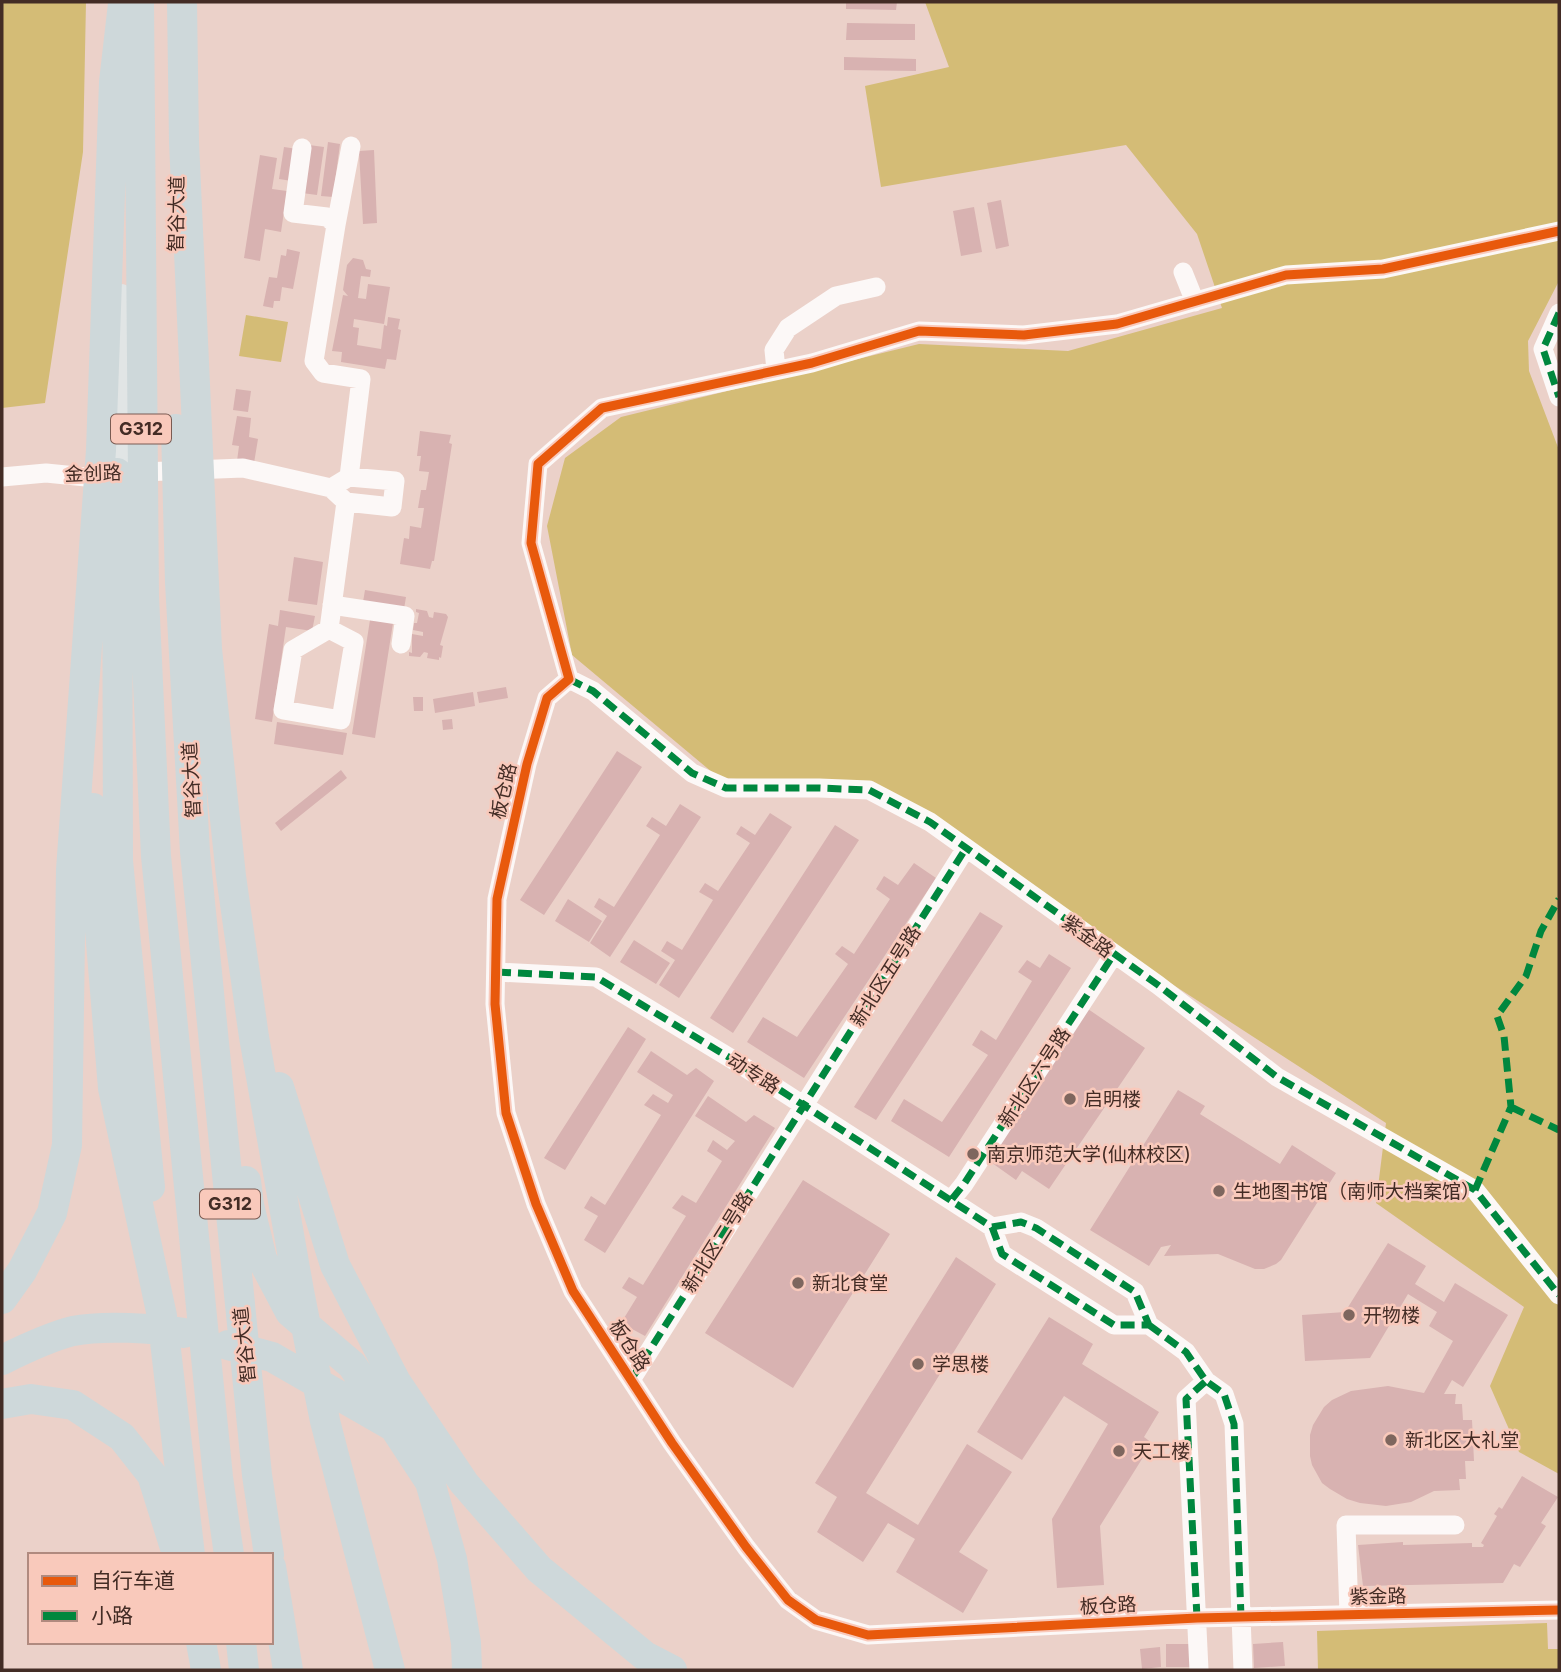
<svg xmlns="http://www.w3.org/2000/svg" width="1561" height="1672" font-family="Inter,'Noto Sans SC',sans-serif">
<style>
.green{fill:#d4bc76}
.building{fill:#d8b2b1}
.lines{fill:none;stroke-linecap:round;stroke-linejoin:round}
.minor{stroke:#fcf8f7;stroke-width:19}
.major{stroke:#e1e5e5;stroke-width:24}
.highway{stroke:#ced8da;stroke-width:30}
.quiet{stroke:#00873e;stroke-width:7;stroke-dasharray:14 7;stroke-linecap:butt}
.cycleway-casing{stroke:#f9c9bb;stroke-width:13}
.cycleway{stroke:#e8590c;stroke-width:9}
.poi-dot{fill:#7e665e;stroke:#f9c9bb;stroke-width:2.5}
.labels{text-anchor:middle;stroke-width:5;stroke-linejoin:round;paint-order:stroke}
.shield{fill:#f9c9bb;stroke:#7a5b52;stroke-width:2}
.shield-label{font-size:18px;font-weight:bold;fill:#432c25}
.street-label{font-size:19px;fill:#432c25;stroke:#f9c9bb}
.poi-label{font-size:19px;fill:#432c25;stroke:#f9c9bb;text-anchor:start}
</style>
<rect width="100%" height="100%" fill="#ebd1c9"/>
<!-- green -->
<path class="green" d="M 2,2 L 86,2 L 83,152 L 45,403 L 2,408 Z
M 925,2 L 1559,2 L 1559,281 L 1528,341 L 1529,371 L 1559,450 L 1559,1474 L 1519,1452 L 1490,1386 L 1524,1307 L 1376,1203 L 1386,1123 L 867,786 L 719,778 L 572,655 L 547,526 L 565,458 L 621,417 L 919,344 L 1068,351 L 1222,308 L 1197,234 L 1126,145 L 881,187 L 865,86 L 949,67 Z
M 246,315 L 288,322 L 281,362 L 239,356 Z
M 1547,1623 L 1548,1649 L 1559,1649 L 1559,1670 L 1318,1670 L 1317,1631 Z"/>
<!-- building -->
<path class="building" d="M 846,2 L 897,2 L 896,10 L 846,9 Z
M 847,23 L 915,24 L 915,40 L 846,40 Z
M 844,57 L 916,59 L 916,71 L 844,70 Z
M 328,142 L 340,144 L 333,197 L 321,196 Z
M 309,145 L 324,147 L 317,195 L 302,193 Z
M 284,147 L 297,149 L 292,181 L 279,179 Z
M 374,150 L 377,223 L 363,224 L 359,151 Z
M 260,155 L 277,158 L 272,189 L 287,191 L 281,232 L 265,229 L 260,261 L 244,258 Z
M 1001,200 L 1009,246 L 996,249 L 987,203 Z
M 974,207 L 982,252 L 961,256 L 953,211 Z
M 287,249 L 300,252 L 293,289 L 282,287 L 280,301 L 274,301 L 273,308 L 263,306 L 269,277 L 277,278 L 281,255 L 286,256 Z
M 353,258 L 363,260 L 366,269 L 371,270 L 370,277 L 361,276 L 358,298 L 366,299 L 368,284 L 390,287 L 384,324 L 354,319 L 353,327 L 359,328 L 357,345 L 381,349 L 384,325 L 387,326 L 388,317 L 400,319 L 398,329 L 401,330 L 396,360 L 387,359 L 385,369 L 341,362 L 342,352 L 332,351 L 343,295 L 348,296 L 343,290 L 347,265 Z
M 236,389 L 251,391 L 248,412 L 233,410 Z
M 237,416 L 251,418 L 249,437 L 258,439 L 254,463 L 237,461 L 239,446 L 232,445 Z
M 420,431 L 451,435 L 449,443 L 452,444 L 434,561 L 432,561 L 430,569 L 400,564 L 404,538 L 409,539 L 410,526 L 421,528 L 424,508 L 418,508 L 421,490 L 426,490 L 429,472 L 419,471 L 421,456 L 417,456 Z
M 294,557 L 323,562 L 317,605 L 288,601 Z
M 365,590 L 406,597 L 404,609 L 363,602 Z
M 416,609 L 427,611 L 429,617 L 433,618 L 434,612 L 446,614 L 448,617 L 440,645 L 443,646 L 441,658 L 439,657 L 439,660 L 427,658 L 428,653 L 424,652 L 420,657 L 409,656 L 409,652 L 412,653 L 412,634 L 423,636 L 423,632 L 413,630 L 414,623 L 417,623 L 419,613 L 416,612 Z
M 280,610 L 315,616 L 312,631 L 286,627 L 272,722 L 255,719 L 269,624 L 278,626 Z
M 370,620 L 393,623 L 375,738 L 352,734 Z
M 506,687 L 508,698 L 479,703 L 477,692 Z
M 473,692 L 475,706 L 435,713 L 433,699 Z
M 413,697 L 423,697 L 423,711 L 414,711 Z
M 452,719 L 453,729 L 443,730 L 442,720 Z
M 277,722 L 347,733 L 343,755 L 274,744 Z
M 617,751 L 642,767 L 544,915 L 520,900 Z
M 341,770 L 347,778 L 281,831 L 275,823 Z
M 680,804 L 701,817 L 610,957 L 590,943 L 607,916 L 594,907 L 599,898 L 614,907 L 660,835 L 646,826 L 652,817 L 666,826 Z
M 770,813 L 792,827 L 679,998 L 659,985 L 675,960 L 661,951 L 667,941 L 682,950 L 713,900 L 699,892 L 705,883 L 718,891 L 750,843 L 736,834 L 741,826 L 755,835 Z
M 835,825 L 859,840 L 733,1033 L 710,1018 Z
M 914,863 L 936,878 L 804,1078 L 747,1042 L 763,1017 L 797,1037 L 848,964 L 835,954 L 842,946 L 854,954 L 890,899 L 876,889 L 884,876 L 898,885 Z
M 568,899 L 602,921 L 589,942 L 555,921 Z
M 980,912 L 1003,926 L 876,1120 L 854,1107 Z
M 634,940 L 670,963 L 656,984 L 620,962 Z
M 1049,954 L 1071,968 L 949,1157 L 891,1121 L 904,1099 L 942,1122 L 988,1055 L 972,1045 L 981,1030 L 996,1040 L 1032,981 L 1018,972 L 1027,960 L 1040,968 Z
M 1088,1009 L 1145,1048 L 1049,1189 L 1022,1171 L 1016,1180 L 992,1163 L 999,1153 L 994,1149 Z
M 628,1027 L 646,1039 L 565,1170 L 544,1158 Z
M 651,1051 L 687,1075 L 696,1068 L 714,1081 L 605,1253 L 584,1240 L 598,1216 L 584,1208 L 591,1196 L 605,1205 L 661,1115 L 644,1105 L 653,1094 L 668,1103 L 673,1095 L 637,1072 Z
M 1178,1090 L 1205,1106 L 1200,1114 L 1280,1164 L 1292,1145 L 1336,1173 L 1281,1260 L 1276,1264 L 1264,1269 L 1255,1269 L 1218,1254 L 1164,1256 L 1171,1245 L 1161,1247 L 1149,1266 L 1090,1230 Z
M 708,1096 L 746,1122 L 754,1115 L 775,1128 L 645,1336 L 621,1323 L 637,1297 L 622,1288 L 629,1277 L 643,1285 L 686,1216 L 672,1208 L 682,1195 L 696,1203 L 722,1161 L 707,1151 L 713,1140 L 727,1150 L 735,1141 L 695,1116 Z
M 803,1180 L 890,1234 L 793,1388 L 705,1333 Z
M 1388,1243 L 1426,1266 L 1415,1284 L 1444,1302 L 1455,1283 L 1508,1315 L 1463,1387 L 1452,1380 L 1444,1394 L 1456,1394 L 1455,1404 L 1462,1404 L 1463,1420 L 1472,1420 L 1474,1461 L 1465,1461 L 1466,1479 L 1459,1479 L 1460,1490 L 1434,1491 L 1411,1502 L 1386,1506 L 1360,1503 L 1347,1499 L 1330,1489 L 1322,1483 L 1312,1465 L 1310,1456 L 1310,1435 L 1313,1425 L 1324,1407 L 1332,1400 L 1351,1391 L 1388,1386 L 1424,1393 L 1453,1341 L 1429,1326 L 1437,1312 L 1408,1294 L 1370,1358 L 1305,1361 L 1302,1315 L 1345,1312 Z
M 956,1257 L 996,1284 L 866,1493 L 918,1525 L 967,1444 L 1012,1472 L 959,1552 L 988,1570 L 963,1613 L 896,1572 L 915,1539 L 888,1523 L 863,1562 L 817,1532 L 837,1497 L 815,1483 Z
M 1049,1317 L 1093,1344 L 1082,1364 L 1159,1412 L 1144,1437 L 1152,1443 L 1100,1526 L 1104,1585 L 1057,1588 L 1052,1519 L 1108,1424 L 1064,1396 L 1022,1460 L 977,1432 Z
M 1522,1476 L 1558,1497 L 1541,1523 L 1546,1526 L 1520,1567 L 1514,1564 L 1503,1583 L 1363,1586 L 1358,1545 L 1403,1542 L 1403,1545 L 1472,1543 L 1472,1547 L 1483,1547 L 1484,1545 L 1481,1543 L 1497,1516 L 1494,1514 L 1499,1507 L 1502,1509 Z
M 1283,1642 L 1285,1666 L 1254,1668 L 1253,1644 Z
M 1166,1644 L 1191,1644 L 1191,1667 L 1166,1667 Z
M 1160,1647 L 1161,1667 L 1142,1669 L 1140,1649 Z"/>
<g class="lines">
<!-- minor -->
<path class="minor" d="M 302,148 L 293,213 L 327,217 L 336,225 L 314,361 L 323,373 L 361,379 L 349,477
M 336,225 L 351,146
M 1183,272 L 1195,302
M 1559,313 L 1543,349 L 1559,397
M 776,370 L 774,350 L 788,328 L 836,296 L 876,287
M 2,477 L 46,473 L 86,477 L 117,473 L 243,468 L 331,488 L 346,502 L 392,507 L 395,481 L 349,477 L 331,488
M 332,605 L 405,616 L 401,644
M 329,629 L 354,642 L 341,720 L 283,710 L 293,650 L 329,629 L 346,502
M 569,679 L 547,698 L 527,764 L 497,899 L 495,1004 L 506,1113 L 536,1204 L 573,1291 L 672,1443 L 746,1547 L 788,1600 L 816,1620 L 868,1635 L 1197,1618 L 1559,1610
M 569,679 L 531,543 L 538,464 L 602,408 L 812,363 L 919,331 L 1024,335 L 1117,324 L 1286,275 L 1383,269 L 1559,231
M 569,679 L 593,691 L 692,773 L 726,788 L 819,788 L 869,790 L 930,822 L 1158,985 L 1277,1077 L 1475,1190 L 1559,1295
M 497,972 L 596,977 L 735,1061 L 992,1227
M 952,1199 L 964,1184 L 1114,954
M 992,1227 L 1021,1222 L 1036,1228 L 1135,1292 L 1149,1325
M 992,1227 L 1002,1254 L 1114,1325 L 1149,1325
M 1149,1325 L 1186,1352 L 1206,1381 L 1224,1394 L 1234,1424 L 1243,1670
M 631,1380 L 966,848
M 1349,1615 L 1346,1525 L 1455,1525
M 1199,1670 L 1186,1399 L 1206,1381"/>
<!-- major -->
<path class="major" d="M 117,473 L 121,296"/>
<!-- highway -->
<path class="highway" d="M 139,2 L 144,596 L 156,856 L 218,1477 L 229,1555
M 182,2 L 184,142 L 207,649 L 231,876 L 254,1037 L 299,1291 L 325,1421 L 390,1670
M 176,429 L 180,582 L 195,852 L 257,1475 L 269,1555
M 117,473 L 118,861 L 150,1187
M 93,808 L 93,845 L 113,1088 L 162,1316 L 190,1555
M 279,1087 L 335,1265 L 396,1382 L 464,1483 L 539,1569 L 645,1656 L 672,1670
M 246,1181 L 249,1205 L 262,1259 L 290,1312 L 352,1365 L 394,1427
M 2,1299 L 22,1271 L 52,1213 L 67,1145 L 71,870 L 101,450 L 114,82 L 123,4
M 228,1345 L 272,1357 L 394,1427 L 430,1482 L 452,1559 L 466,1643 L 467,1670
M 2,1360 C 24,1349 49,1337 73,1331 C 102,1325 155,1328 184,1333
M 2,1404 L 31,1399 L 73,1405 L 122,1437 L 152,1475 L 176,1551
M 271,1567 L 288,1670
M 201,1642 L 206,1670
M 241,1642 L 244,1670"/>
<!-- quiet -->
<path class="quiet" d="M 1559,313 L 1543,349 L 1559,397
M 569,679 L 593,691 L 692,773 L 726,788 L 819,788 L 869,790 L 930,822 L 1158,985 L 1277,1077 L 1475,1190 L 1559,1295
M 497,972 L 596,977 L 735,1061 L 992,1227
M 1511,1107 L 1559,1130
M 1475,1190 L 1511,1107 L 1504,1036 L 1497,1016 L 1526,976 L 1541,931 L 1559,899
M 952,1199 L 964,1184 L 1114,954
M 992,1227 L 1021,1222 L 1036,1228 L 1135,1292 L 1149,1325
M 992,1227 L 1002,1254 L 1114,1325 L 1149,1325
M 1149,1325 L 1186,1352 L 1206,1381 L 1224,1394 L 1234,1424 L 1241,1617
M 631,1380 L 966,848
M 1197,1618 L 1186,1399 L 1206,1381"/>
<defs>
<path id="cycleway" d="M 1559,231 L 1383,269 L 1286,275 L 1117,324 L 1024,335 L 919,331 L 812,363 L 602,408 L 538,464 L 531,543 L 569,679 L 547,698 L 527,764 L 497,899 L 495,1004 L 506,1113 L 536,1204 L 573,1291 L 672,1443 L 746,1547 L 788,1600 L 816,1620 L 868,1635 L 1197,1618 L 1559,1610"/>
</defs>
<!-- cycleway casing -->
<use href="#cycleway" class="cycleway-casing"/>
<!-- cycleway -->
<use href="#cycleway" class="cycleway"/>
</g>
<!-- markers -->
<g class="poi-dot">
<circle cx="1070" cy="1099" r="7"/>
<circle cx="973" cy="1154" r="7"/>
<circle cx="1219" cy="1191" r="7"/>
<circle cx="798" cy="1283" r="7"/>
<circle cx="1349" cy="1315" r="7"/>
<circle cx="918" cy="1364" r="7"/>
<circle cx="1391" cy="1440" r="7"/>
<circle cx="1119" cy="1451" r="7"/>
</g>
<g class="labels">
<!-- shield labels -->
<g class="shield">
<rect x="111" y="414.5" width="60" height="29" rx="5"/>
<rect x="200" y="1189.5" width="60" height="29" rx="5"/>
</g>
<g class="shield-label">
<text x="141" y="435">G312</text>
<text x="230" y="1210">G312</text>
</g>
<!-- street labels -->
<g class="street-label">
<text transform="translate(176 214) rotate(-89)" y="7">智谷大道</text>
<text transform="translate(93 473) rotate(-2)" y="7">金创路</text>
<text transform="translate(191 780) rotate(-93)" y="7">智谷大道</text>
<text transform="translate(503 791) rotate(-77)" y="7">板仓路</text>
<text transform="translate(1088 936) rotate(36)" y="7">紫金路</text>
<text transform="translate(885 976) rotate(-58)" y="7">新北区五号路</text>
<text transform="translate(754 1073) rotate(32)" y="7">动专路</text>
<text transform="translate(1034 1077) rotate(-57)" y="7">新北区六号路</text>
<text transform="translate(717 1242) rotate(-58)" y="7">新北区二号路</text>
<text transform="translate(244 1345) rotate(-96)" y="7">智谷大道</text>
<text transform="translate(630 1345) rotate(57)" y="7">板仓路</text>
<text transform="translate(1378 1596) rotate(-1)" y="7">紫金路</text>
<text transform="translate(1108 1605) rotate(-3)" y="7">板仓路</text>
</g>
<!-- poi labels -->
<g class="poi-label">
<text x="1084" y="1106">启明楼</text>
<text x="987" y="1161">南京师范大学(仙林校区)</text>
<text x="1233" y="1198">生地图书馆（南师大档案馆）</text>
<text x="812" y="1290">新北食堂</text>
<text x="1363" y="1322">开物楼</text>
<text x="932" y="1371">学思楼</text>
<text x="1405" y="1447">新北区大礼堂</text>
<text x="1133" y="1458">天工楼</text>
</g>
</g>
<!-- border -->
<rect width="1561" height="1672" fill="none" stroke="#432c25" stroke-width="7"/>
<!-- legend -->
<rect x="28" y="1553" width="245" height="91" fill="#f9c9bb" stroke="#b08a7f" stroke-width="2"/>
<rect x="42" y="1576" width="35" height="10" fill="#e8590c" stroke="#b08a7f" stroke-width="2"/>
<text x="91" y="1588" font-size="21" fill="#432c25">自行车道</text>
<rect x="42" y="1611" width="35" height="10" fill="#00873e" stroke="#b08a7f" stroke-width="2"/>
<text x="91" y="1623" font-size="21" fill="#432c25">小路</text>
</svg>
